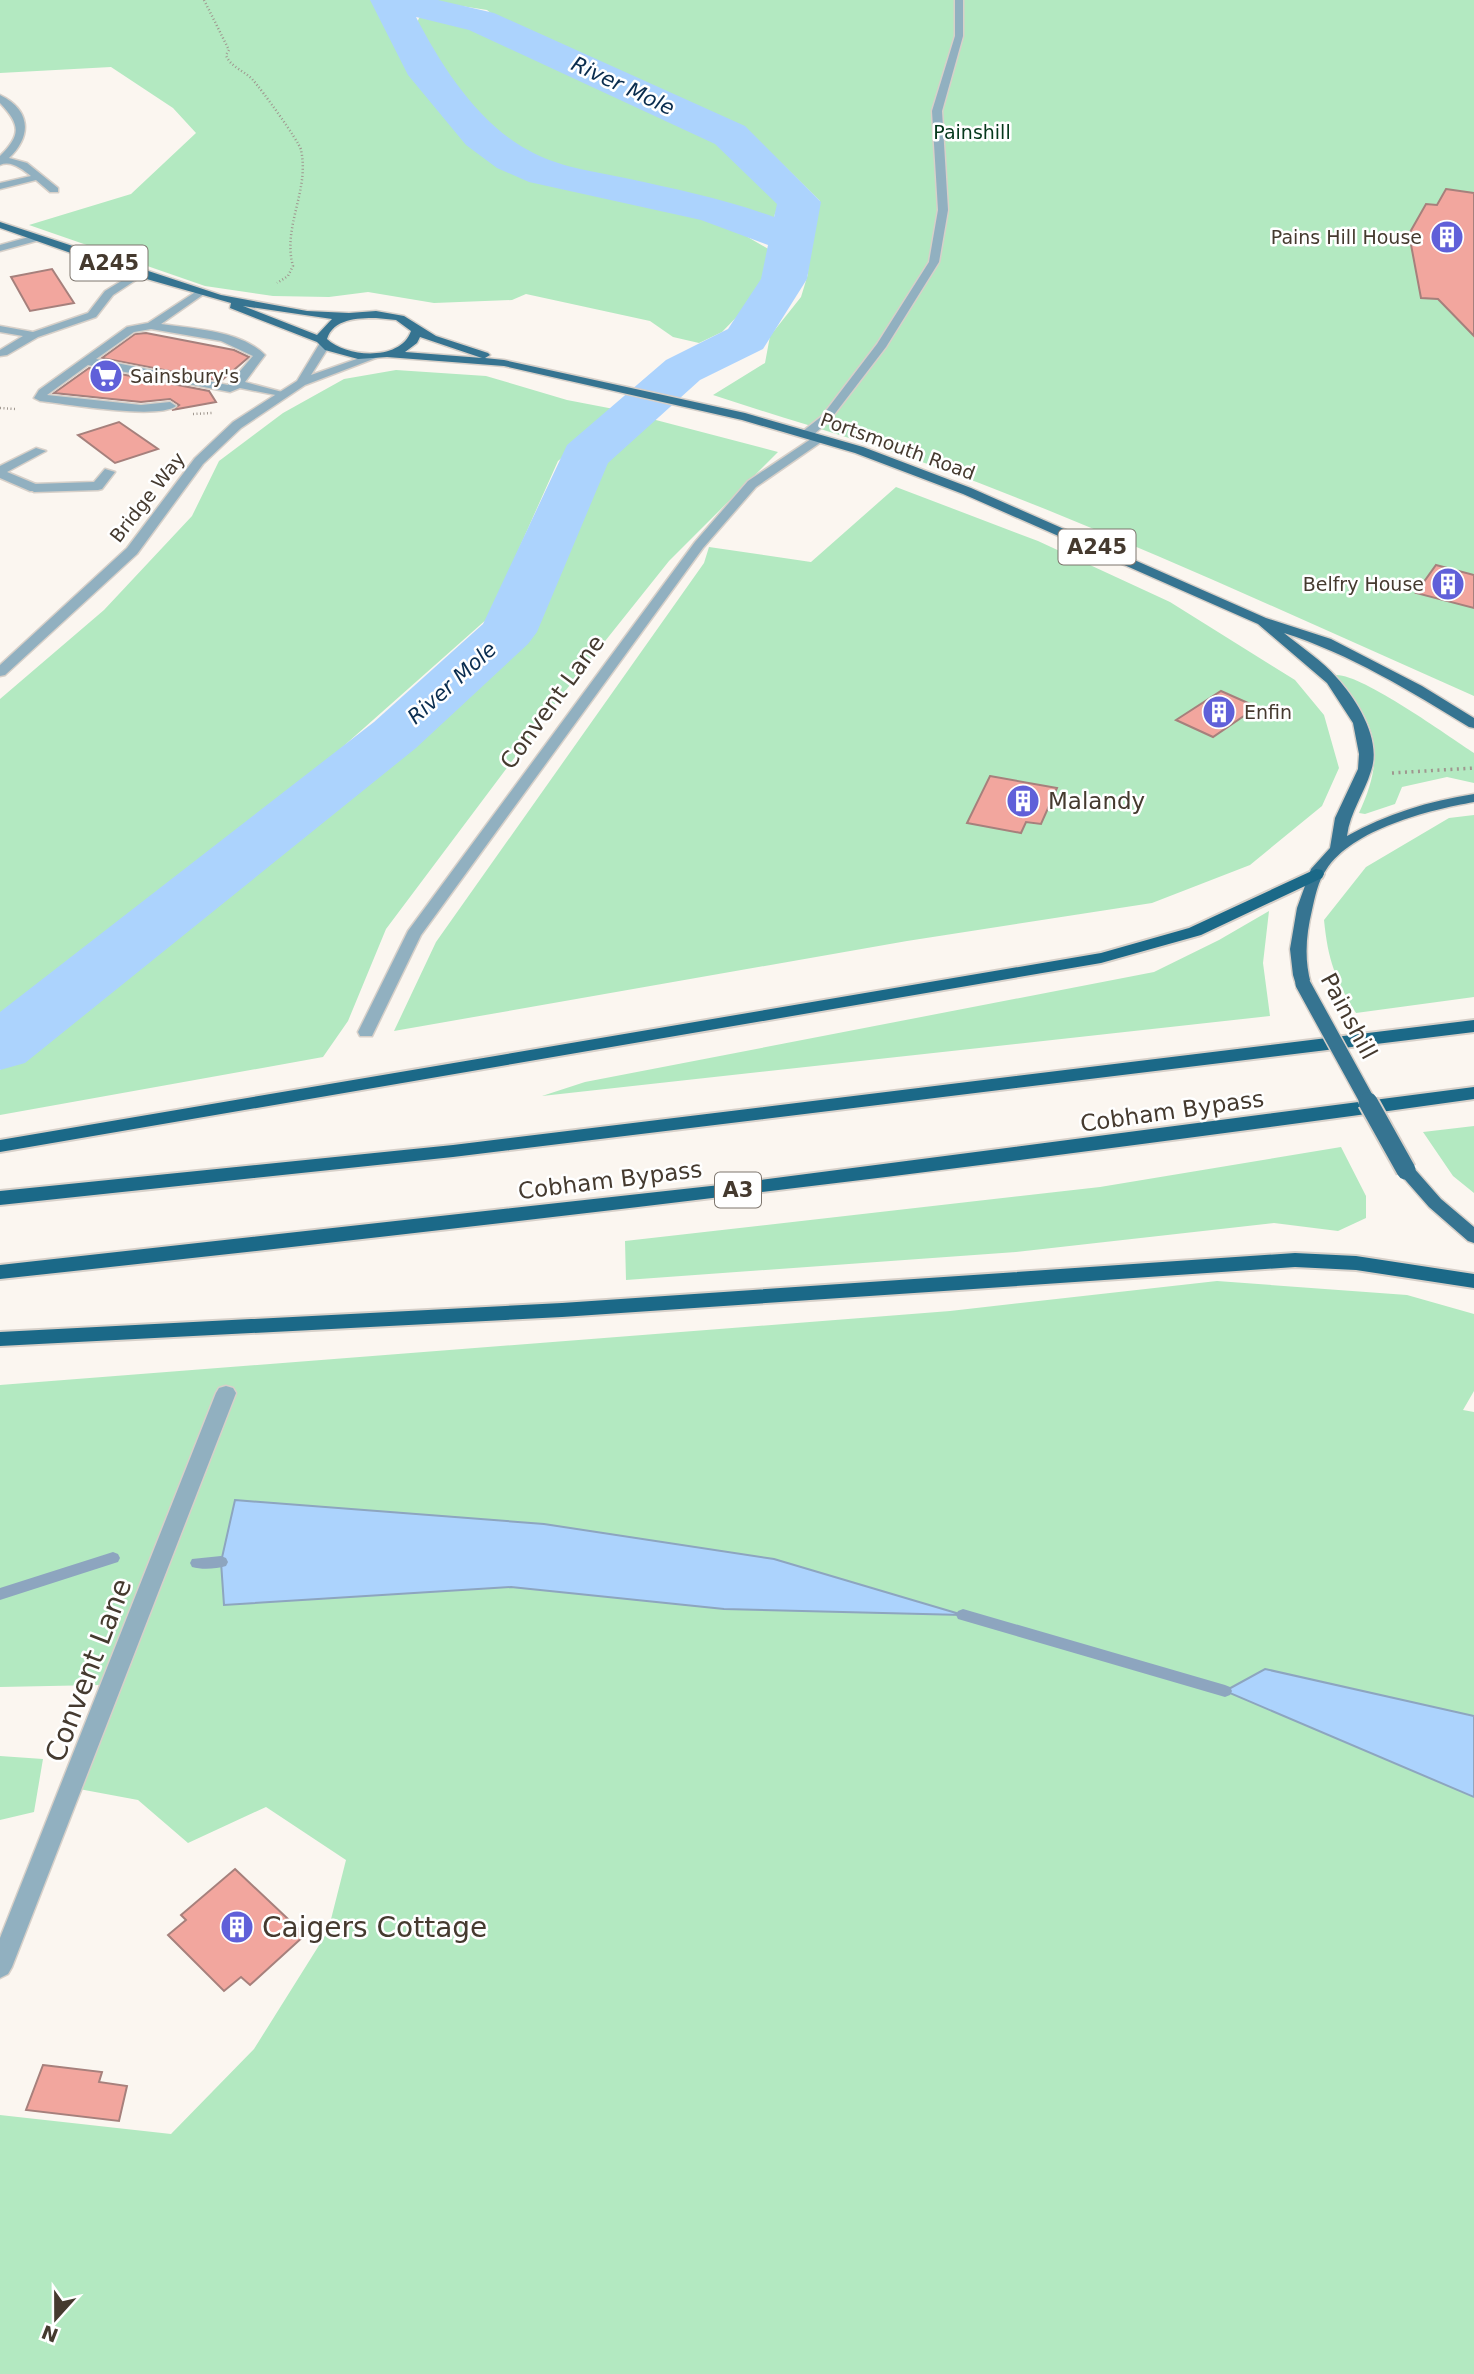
<svg xmlns="http://www.w3.org/2000/svg" width="1474" height="2374" font-family="'DejaVu Sans',sans-serif">
<style>
.green{fill:#b3e9c1}
.water{fill:#acd3fd;stroke:#8da5bf;stroke-width:2}
.lines{fill:none;stroke-linecap:round;stroke-linejoin:round}
.stream{fill:#8da5bf;fill-rule:evenodd}
.river{fill:#acd3fd;fill-rule:evenodd}
.building{fill:#f2a69e;stroke:#a6807c;stroke-width:2}
.service-casing{stroke:#d7d0c9;stroke-width:3}
.minor-casing{stroke:#d7d0c9;stroke-width:3}
.primary-casing{stroke:#d7d0c9;stroke-width:3}
.trunk-casing{stroke:#d7d0c9;stroke-width:4}
.path-far1{stroke:#9f978f;stroke-width:2.5;stroke-dasharray:1 2.5;stroke-linecap:butt}
.path{stroke:#9f978f;stroke-width:3.5;stroke-dasharray:2 4.5;stroke-linecap:butt}
.service{fill:#91b0c0;fill-rule:evenodd}
.minor{fill:#91b0c0;fill-rule:evenodd}
.primary{fill:#367491;fill-rule:evenodd}
.trunk{fill:#1b6988;fill-rule:evenodd}
.primary-bridge-far1-casing{stroke:#d7d0c9;stroke-width:18;stroke-linecap:butt}
.primary-bridge-casing{stroke:#d7d0c9;stroke-width:23;stroke-linecap:butt}
.primary-bridge-far1{stroke:#367491;stroke-width:15}
.primary-bridge{stroke:#367491;stroke-width:19}
.labels{text-anchor:middle;stroke-width:5;stroke-linejoin:round;paint-order:stroke}
.far-park-label{font-size:19px;fill:#06391c;stroke:#fff}
.far-poi-label{font-size:19px;fill:#453a2f;stroke:#fff;text-anchor:end}
.far-street-label{font-size:19px;fill:#453a2f;stroke:#fff}
.far-water-label{font-size:21px;font-style:italic;fill:#0a2d4f;stroke:#fff}
.shield{fill:#fff;stroke:#7d756d;stroke-width:2}
.shield-label{font-size:21px;font-weight:bold;fill:#453a2f}
.street-label{font-size:23px;fill:#453a2f;stroke:#fff}
.poi-label{font-size:23px;fill:#453a2f;stroke:#fff;text-anchor:start}
.near-street-label{font-size:28px;fill:#453a2f;stroke:#fff}
.near-poi-label{font-size:28px;fill:#453a2f;stroke:#fff;text-anchor:start}
</style>
<rect width="100%" height="100%" fill="#fbf6f0"/>
<!-- green -->
<path class="green" d="M 0,0 L 371,0 C 413,61 448,137 516,172 L 620,195 L 647,206 L 699,215 L 739,232 L 777,254 L 759,294 L 722,332 L 699,343 L 673,337 L 650,321 L 526,294 L 512,300 L 434,303 L 368,292 L 329,297 L 273,296 L 205,286 L 29,225 L 131,194 L 196,133 L 173,108 L 111,67 L 0,73 Z
M 423,0 L 1474,0 L 1474,696 C 1297,618 1121,535 939,468 C 864,441 788,420 713,395 L 765,363 L 770,336 L 801,297 L 808,274 L 809,239 L 820,201 L 766,148 L 726,119 L 497,18 L 487,10 Z
M 429,16 L 516,44 L 722,143 L 779,203 L 772,222 L 689,196 L 553,169 L 518,153 L 449,87 L 427,52 L 417,23 L 419,18 Z
M 396,370 L 486,376 L 567,400 L 619,410 L 558,461 L 488,618 L 311,775 L 0,1022 L 0,699 L 104,610 L 192,516 L 219,461 L 283,413 L 344,379 Z
M 652,419 L 778,452 L 669,561 L 554,705 L 386,929 L 348,1021 L 323,1057 L 0,1115 L 0,1070 L 456,707 L 534,626 L 604,460 Z
M 896,487 L 1038,541 L 1170,602 L 1295,680 L 1324,715 L 1339,768 L 1322,806 L 1250,865 L 1152,903 L 907,941 L 394,1031 L 436,942 L 704,563 L 709,547 L 811,562 Z
M 1336,675 C 1362,674 1448,736 1474,753 L 1474,783 L 1447,777 L 1402,787 L 1395,804 L 1365,814 L 1359,813 C 1375,778 1383,746 1361,710 C 1354,699 1340,687 1336,675 Z
M 1474,815 L 1474,997 L 1356,1013 C 1335,979 1328,960 1324,920 L 1366,867 L 1449,818 Z
M 1269,911 L 1263,963 L 1270,1016 L 542,1096 L 585,1082 L 1154,972 L 1219,940 Z
M 1474,1126 L 1474,1193 L 1453,1176 L 1423,1132 Z
M 1341,1147 L 1366,1196 L 1366,1218 L 1338,1231 L 1274,1223 L 1016,1252 L 626,1280 L 625,1241 L 1100,1187 Z
M 1217,1281 L 1407,1295 L 1474,1314 L 1474,1391 L 1463,1410 L 1474,1412 L 1474,2374 L 0,2374 L 0,2115 L 171,2134 L 254,2049 L 328,1931 L 346,1860 L 266,1807 L 188,1843 L 138,1800 L 79,1789 L 99,1685 L 0,1687 L 0,1385 L 950,1311 Z
M 0,1756 L 43,1759 L 34,1812 L 0,1820 Z"/>
<!-- water -->
<path class="water" d="M 235,1500 L 544,1524 L 774,1559 L 963,1615 L 724,1609 L 511,1587 L 224,1605 L 221,1562 Z
M 1265,1669 L 1474,1716 L 1474,1797 L 1225,1691 Z"/>
<g class="lines">
<!-- stream -->
<path class="stream" d="M 113,1552 L 118,1554 L 120,1558 L 118,1562 L 0,1600 L 0,1588 Z
M 221,1556 L 226,1558 L 228,1562 L 226,1566 C 216,1569 202,1570 192,1567 L 190,1563 L 192,1559 Z
M 963,1609 L 1225,1685 L 1230,1687 L 1232,1691 L 1230,1695 L 1225,1697 L 958,1619 L 956,1615 L 958,1611 Z"/>
<!-- river -->
<path class="river" d="M 370,0 L 438,0 L 494,13 L 745,126 L 821,202 L 807,279 L 763,349 L 700,380 L 608,463 L 537,632 L 528,644 L 416,748 L 25,1063 L 0,1070 L 0,1012 L 374,722 L 483,624 L 567,445 L 666,360 L 728,329 L 761,279 L 768,245 L 701,220 L 529,182 L 497,168 L 466,145 L 408,75 ZM 416,17 L 469,30 L 715,144 L 777,204 L 774,217 C 725,199 676,189 625,178 C 592,171 557,167 528,150 C 478,123 442,67 416,17 Z"/>
</g>
<!-- building -->
<path class="building" d="M 1446,189 L 1474,193 L 1474,336 L 1438,299 L 1421,298 L 1409,234 L 1426,204 L 1437,205 Z
M 52,269 L 74,303 L 30,311 L 11,277 Z
M 146,333 L 234,350 L 249,357 L 221,381 L 102,358 L 135,334 Z
M 89,368 L 209,391 L 216,402 L 172,410 L 179,405 L 170,399 L 141,402 L 54,393 Z
M 119,422 L 158,449 L 115,463 L 78,435 Z
M 1436,565 L 1474,575 L 1474,608 L 1416,593 Z
M 1221,691 L 1257,707 L 1213,737 L 1176,720 Z
M 990,776 L 1057,788 L 1041,824 L 1026,822 L 1021,833 L 967,823 Z
M 235,1869 L 305,1935 L 250,1985 L 241,1977 L 224,1991 L 168,1935 L 186,1920 L 181,1915 Z
M 43,2065 L 102,2072 L 99,2082 L 127,2086 L 119,2121 L 26,2110 Z"/>
<g class="lines">
<defs>
<path id="service" d="M 955,0 L 963,0 L 963,36 L 942,111 L 948,210 L 939,262 L 886,347 L 830,420 L 811,437 L 803,437 L 803,431 L 822,416 L 877,344 L 929,262 L 938,210 L 932,111 L 955,36 Z
M 136,272 L 145,274 L 113,295 L 96,317 L 38,337 L 7,355 L 0,356 L 0,350 L 23,336 L 0,332 L 0,326 L 33,332 L 88,313 L 105,291 Z
M 200,289 L 204,290 L 204,294 L 161,324 C 193,329 240,330 265,355 L 245,382 L 286,393 L 286,397 L 240,388 L 230,392 L 88,365 L 47,395 L 141,405 L 170,402 L 176,406 C 157,420 67,404 40,401 L 34,398 L 39,390 L 127,327 L 148,323 ZM 151,329 L 221,341 L 253,356 L 228,385 L 96,359 L 134,332 Z
M 817,435 L 827,438 L 756,487 L 703,548 L 421,935 L 372,1036 L 360,1036 L 358,1032 L 408,931 L 695,542 L 748,481 Z
M 105,469 L 115,472 L 102,489 L 98,490 L 34,492 L 28,488 L 34,484 L 94,482 Z
M 226,1386 L 233,1388 L 236,1393 L 12,1967 L 8,1974 L 0,1978 L 0,1938 L 216,1393 L 219,1388 Z"/>
<path id="minor" d="M 0,95 C 31,110 32,136 9,158 L 27,163 L 58,188 L 58,192 L 50,192 L 36,180 L 0,189 L 0,183 L 31,176 C 22,169 11,160 0,165 L 0,156 C 21,135 21,125 0,103 Z
M 36,235 L 40,236 L 40,240 L 0,251 L 0,245 Z
M 324,342 L 330,345 L 311,375 L 371,354 L 381,356 L 305,385 L 241,428 L 203,464 L 137,554 L 5,675 L 0,676 L 0,665 L 127,548 L 195,458 L 233,422 L 297,381 L 320,343 Z
M 36,448 L 46,451 L 7,472 L 38,485 L 38,491 L 30,491 L 0,478 L 0,466 Z"/>
<path id="primary" d="M 0,222 L 221,295 L 307,311 L 349,313 L 376,311 L 404,316 L 436,336 L 488,353 L 490,355 L 485,358 L 504,360 L 745,413 L 863,447 L 971,488 L 1266,618 L 1331,639 L 1422,686 L 1474,718 L 1474,728 L 1469,727 C 1410,691 1350,654 1284,633 C 1301,647 1323,661 1337,678 C 1357,700 1382,740 1371,771 C 1364,794 1350,812 1347,836 C 1386,814 1429,801 1474,794 L 1474,802 C 1429,810 1352,829 1326,870 C 1318,881 1315,897 1312,910 C 1306,935 1304,959 1311,984 L 1309,988 L 1297,988 L 1293,975 L 1290,949 L 1297,908 L 1311,869 L 1330,848 L 1335,818 L 1358,769 L 1359,754 L 1353,723 L 1327,683 L 1258,624 L 963,494 L 855,453 L 742,420 L 504,366 L 387,357 L 358,359 L 325,350 L 317,342 L 230,308 L 231,303 L 136,276 L 0,228 ZM 243,306 L 332,319 L 317,335 ZM 376,318 L 396,320 L 411,331 C 401,361 347,358 327,339 C 333,319 357,318 376,318 ZM 420,337 L 482,358 L 405,352 L 417,343 Z
M 1406,1164 L 1412,1166 L 1441,1199 L 1474,1227 L 1474,1243 L 1468,1241 L 1429,1207 L 1400,1174 L 1397,1170 L 1400,1166 Z"/>
<path id="trunk" d="M 1316,869 L 1322,870 L 1324,874 L 1322,878 L 1201,935 L 1101,963 L 0,1152 L 0,1140 L 1101,953 L 1189,928 Z
M 1474,1020 L 1474,1032 L 453,1157 L 0,1205 L 0,1191 L 453,1145 Z
M 1474,1087 L 1474,1099 C 984,1168 492,1226 0,1279 L 0,1265 L 738,1183 Z
M 1295,1253 L 1356,1256 L 1474,1274 L 1474,1288 L 1356,1270 L 1295,1267 L 562,1317 L 0,1346 L 0,1332 L 562,1303 Z"/>
</defs>
<!-- service casing -->
<use href="#service" class="service-casing"/>
<!-- minor casing -->
<use href="#minor" class="minor-casing"/>
<!-- primary casing -->
<use href="#primary" class="primary-casing"/>
<!-- trunk casing -->
<use href="#trunk" class="trunk-casing"/>
<!-- path-far1 -->
<path class="path-far1" d="M 204,0 L 229,50 L 226,55 C 230,67 245,71 253,80 C 261,89 299,141 301,150 C 310,190 282,227 293,266 L 288,276 L 277,283
M 0,408 L 16,409
M 193,414 L 212,413"/>
<!-- path -->
<path class="path" d="M 1392,773 L 1474,768"/>
<!-- service -->
<use href="#service" class="service"/>
<!-- minor -->
<use href="#minor" class="minor"/>
<!-- primary -->
<use href="#primary" class="primary"/>
<!-- trunk -->
<use href="#trunk" class="trunk"/>
<defs>
<path id="primary-bridge-far1" d="M 1303,984 L 1369,1104"/>
<path id="primary-bridge" d="M 1368,1102 L 1406,1170"/>
</defs>
<!-- primary-bridge-far1 casing -->
<use href="#primary-bridge-far1" class="primary-bridge-far1-casing"/>
<!-- primary-bridge casing -->
<use href="#primary-bridge" class="primary-bridge-casing"/>
<!-- primary-bridge-far1 -->
<use href="#primary-bridge-far1" class="primary-bridge-far1"/>
<!-- primary-bridge -->
<use href="#primary-bridge" class="primary-bridge"/>
</g>
<!-- icons -->
<defs>
<symbol id="building-disc" viewBox="-11 -11 22 22"><circle r="9.5" fill="#6060d9" stroke="#fff"/><path d="M-4-6H4V6H1V3H-1V6H-4ZM-2.5-4.3h1.7v1.8h-1.7ZM.8-4.3h1.7v1.8H.8ZM-2.5-1h1.7V.8h-1.7ZM.8-1h1.7V.8H.8Z" fill="#fff"/></symbol>
<symbol id="supermarket-disc" viewBox="-11 -11 22 22"><circle r="9.5" fill="#6060d9" stroke="#fff"/><path d="M-6-5.5h2.5l.6 2H6L4.5 2H-2.5L-4.4-4H-6ZM-1.5 3.2a1.3 1.3 0 1 0 .1 0ZM3 3.2a1.3 1.3 0 1 0 .1 0Z" fill="#fff"/></symbol>
</defs>
<g fill-rule="evenodd">
<use href="#building-disc" x="1428" y="218" width="38" height="38"/>
<use href="#supermarket-disc" x="87" y="357" width="38" height="38"/>
<use href="#building-disc" x="1429" y="565" width="38" height="38"/>
<use href="#building-disc" x="1200" y="693" width="38" height="38"/>
<use href="#building-disc" x="1004" y="782" width="38" height="38"/>
<use href="#building-disc" x="218" y="1908" width="38" height="38"/>
</g>
<g class="labels">
<!-- far-park labels -->
<g class="far-park-label">
<text x="972" y="139">Painshill</text>
</g>
<!-- far-poi labels -->
<g class="far-poi-label">
<text x="1422" y="244">Pains Hill House</text>
<text x="130" y="383" text-anchor="start">Sainsbury's</text>
<text x="1424" y="591">Belfry House</text>
<text x="1244" y="719" text-anchor="start">Enfin</text>
</g>
<!-- far-street labels -->
<g class="far-street-label">
<text transform="translate(898 446) rotate(20)" y="7">Portsmouth Road</text>
<text transform="translate(147 497) rotate(-52)" y="7">Bridge Way</text>
</g>
<!-- far-water labels -->
<g class="far-water-label">
<text transform="translate(623 86) rotate(25)" y="7">River Mole</text>
<text transform="translate(452 683) rotate(-42)" y="7">River Mole</text>
</g>
<!-- shield labels -->
<g class="shield">
<rect x="70.5" y="245.5" width="77" height="35" rx="5"/>
<rect x="1058.5" y="529.5" width="77" height="35" rx="5"/>
<rect x="715" y="1172.5" width="46" height="35" rx="5"/>
</g>
<g class="shield-label">
<text x="109" y="270">A245</text>
<text x="1097" y="554">A245</text>
<text x="738" y="1197">A3</text>
</g>
<!-- street labels -->
<g class="street-label">
<text transform="translate(552 702) rotate(-54)" y="8">Convent Lane</text>
<text transform="translate(1349 1016) rotate(62)" y="8">Painshill</text>
<text transform="translate(1172 1111) rotate(-8)" y="8">Cobham Bypass</text>
<text transform="translate(610 1180) rotate(-7)" y="8">Cobham Bypass</text>
</g>
<!-- poi labels -->
<g class="poi-label">
<text x="1048" y="809">Malandy</text>
</g>
<!-- near-street labels -->
<g class="near-street-label">
<text transform="translate(88 1670) rotate(-69)" y="10">Convent Lane</text>
</g>
<!-- near-poi labels -->
<g class="near-poi-label">
<text x="262" y="1937">Caigers Cottage</text>
</g>
</g>
<!-- north arrow -->
<g transform="translate(56 2318) rotate(201)" stroke="#ffffff" stroke-width="5" paint-order="stroke">
<path d="M0-5L12 26L0 18L-12 26Z" fill="#453a2f"/>
<text y="-10" font-size="19" font-weight="bold" text-anchor="middle" fill="#453a2f">N</text>
</g>
</svg>
